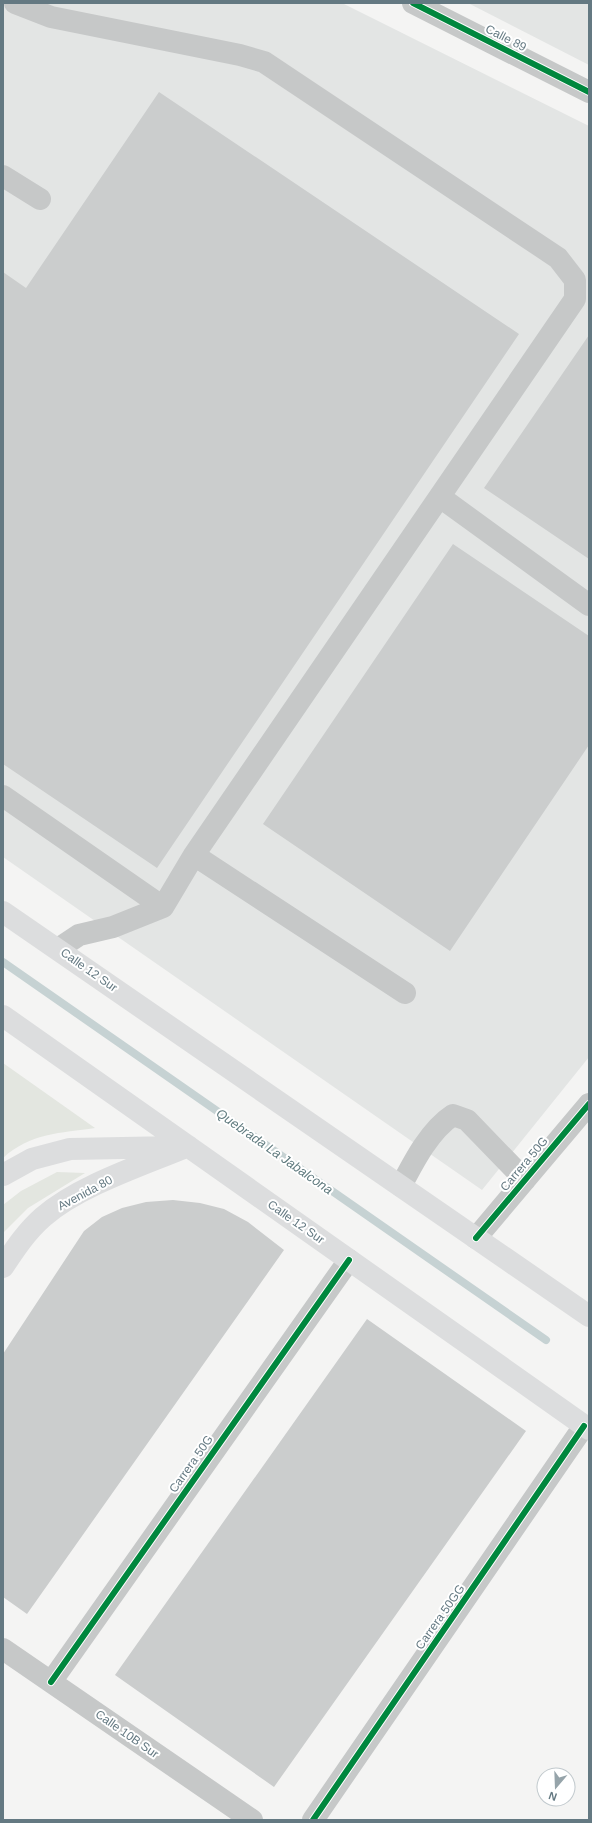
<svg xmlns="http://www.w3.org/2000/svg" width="592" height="1823" font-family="Arial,sans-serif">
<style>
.built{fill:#e3e5e4}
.green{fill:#e3e6e0}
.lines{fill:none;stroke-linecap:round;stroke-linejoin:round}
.stream{stroke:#c6d2d3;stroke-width:8}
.building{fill:#cbcdcd}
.minor{stroke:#c6c8c8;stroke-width:22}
.major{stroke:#dcddde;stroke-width:22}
.cycleway-casing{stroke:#fff;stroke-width:8}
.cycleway{stroke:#00873e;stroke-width:6}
.labels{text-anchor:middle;stroke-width:4;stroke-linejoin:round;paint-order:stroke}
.street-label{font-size:12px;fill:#647982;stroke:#fff}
.water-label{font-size:13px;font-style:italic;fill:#607b7f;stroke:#fff}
</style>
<rect width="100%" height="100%" fill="#f4f4f3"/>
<!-- built -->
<path class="built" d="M 3,3 L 342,3 L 589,126 L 589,1057 L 482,1190 L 3,857 Z
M 468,3 L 589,3 L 589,65 Z"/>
<!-- green -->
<path class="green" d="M 3,1063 L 95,1128 C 61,1133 30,1133 3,1158 Z
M 57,1172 L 85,1173 L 28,1208 L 3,1233 L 3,1205 L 21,1191 Z"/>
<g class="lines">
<!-- stream -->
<path class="stream" d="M 3,962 L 546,1340"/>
</g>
<!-- building -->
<path class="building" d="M 159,92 L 519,334 L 157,868 L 3,764 L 3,272 L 26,288 Z
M 589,335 L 589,559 L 484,488 Z
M 453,544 L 589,636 L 589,745 L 450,951 L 263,824 Z
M 173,1200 L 200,1203 L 224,1209 L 248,1222 L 284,1250 L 27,1614 L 3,1597 L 3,1354 L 84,1231 L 102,1217 L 122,1208 L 146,1202 Z
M 367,1319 L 526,1431 L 274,1787 L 115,1675 Z"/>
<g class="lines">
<!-- minor -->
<path class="minor" d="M 413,3 L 589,92
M 3,176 L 40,199
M 440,497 L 589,605
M 3,796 L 163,907 L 194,855 L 575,299 L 575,280 L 558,258 L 264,62 L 240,55 L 51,17 L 15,3
M 194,855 L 405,993
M 58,949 L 79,935 L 113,927 L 163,907
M 401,1186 C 414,1161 430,1130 453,1115 L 467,1120 L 525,1180
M 476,1238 L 589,1104
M 3,1649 L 252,1820
M 51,1682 L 349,1260
M 313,1820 L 584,1426"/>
<!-- major -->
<path class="major" d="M 3,912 L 589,1316
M 3,1016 L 589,1429
M 3,1175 L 32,1159 L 70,1149 L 175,1147
M 3,1267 C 15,1249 26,1232 43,1217 C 80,1185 143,1165 188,1146"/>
<defs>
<path id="cycleway" d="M 413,3 L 589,92
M 476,1238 L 589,1104
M 51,1682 L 349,1260
M 313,1820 L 584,1426"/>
</defs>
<!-- cycleway casing -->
<use href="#cycleway" class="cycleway-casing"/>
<!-- cycleway -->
<use href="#cycleway" class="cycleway"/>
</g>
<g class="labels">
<!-- street labels -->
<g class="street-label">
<text transform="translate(506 38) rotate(27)" y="4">Calle 89</text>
<text transform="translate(89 970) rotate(35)" y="4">Calle 12 Sur</text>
<text transform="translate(524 1164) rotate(-50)" y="4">Carrera 50G</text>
<text transform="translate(85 1193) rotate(-28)" y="4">Avenida 80</text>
<text transform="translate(296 1222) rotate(35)" y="4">Calle 12 Sur</text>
<text transform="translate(191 1464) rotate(-55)" y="4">Carrera 50G</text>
<text transform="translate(440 1617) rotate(-55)" y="4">Carrera 50GG</text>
<text transform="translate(127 1734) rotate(35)" y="4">Calle 10B Sur</text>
</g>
<!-- water labels -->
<g class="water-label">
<text transform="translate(275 1151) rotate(35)" y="5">Quebrada La Jabalcona</text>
</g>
</g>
<!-- border -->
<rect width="592" height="1823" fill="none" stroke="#647982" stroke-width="8"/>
<!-- north arrow -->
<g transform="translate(556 1787) rotate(199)"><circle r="19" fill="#ffffff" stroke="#c1c9cd"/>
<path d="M0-3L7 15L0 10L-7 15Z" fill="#96a4aa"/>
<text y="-6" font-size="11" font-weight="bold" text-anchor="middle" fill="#647982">N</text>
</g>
</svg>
